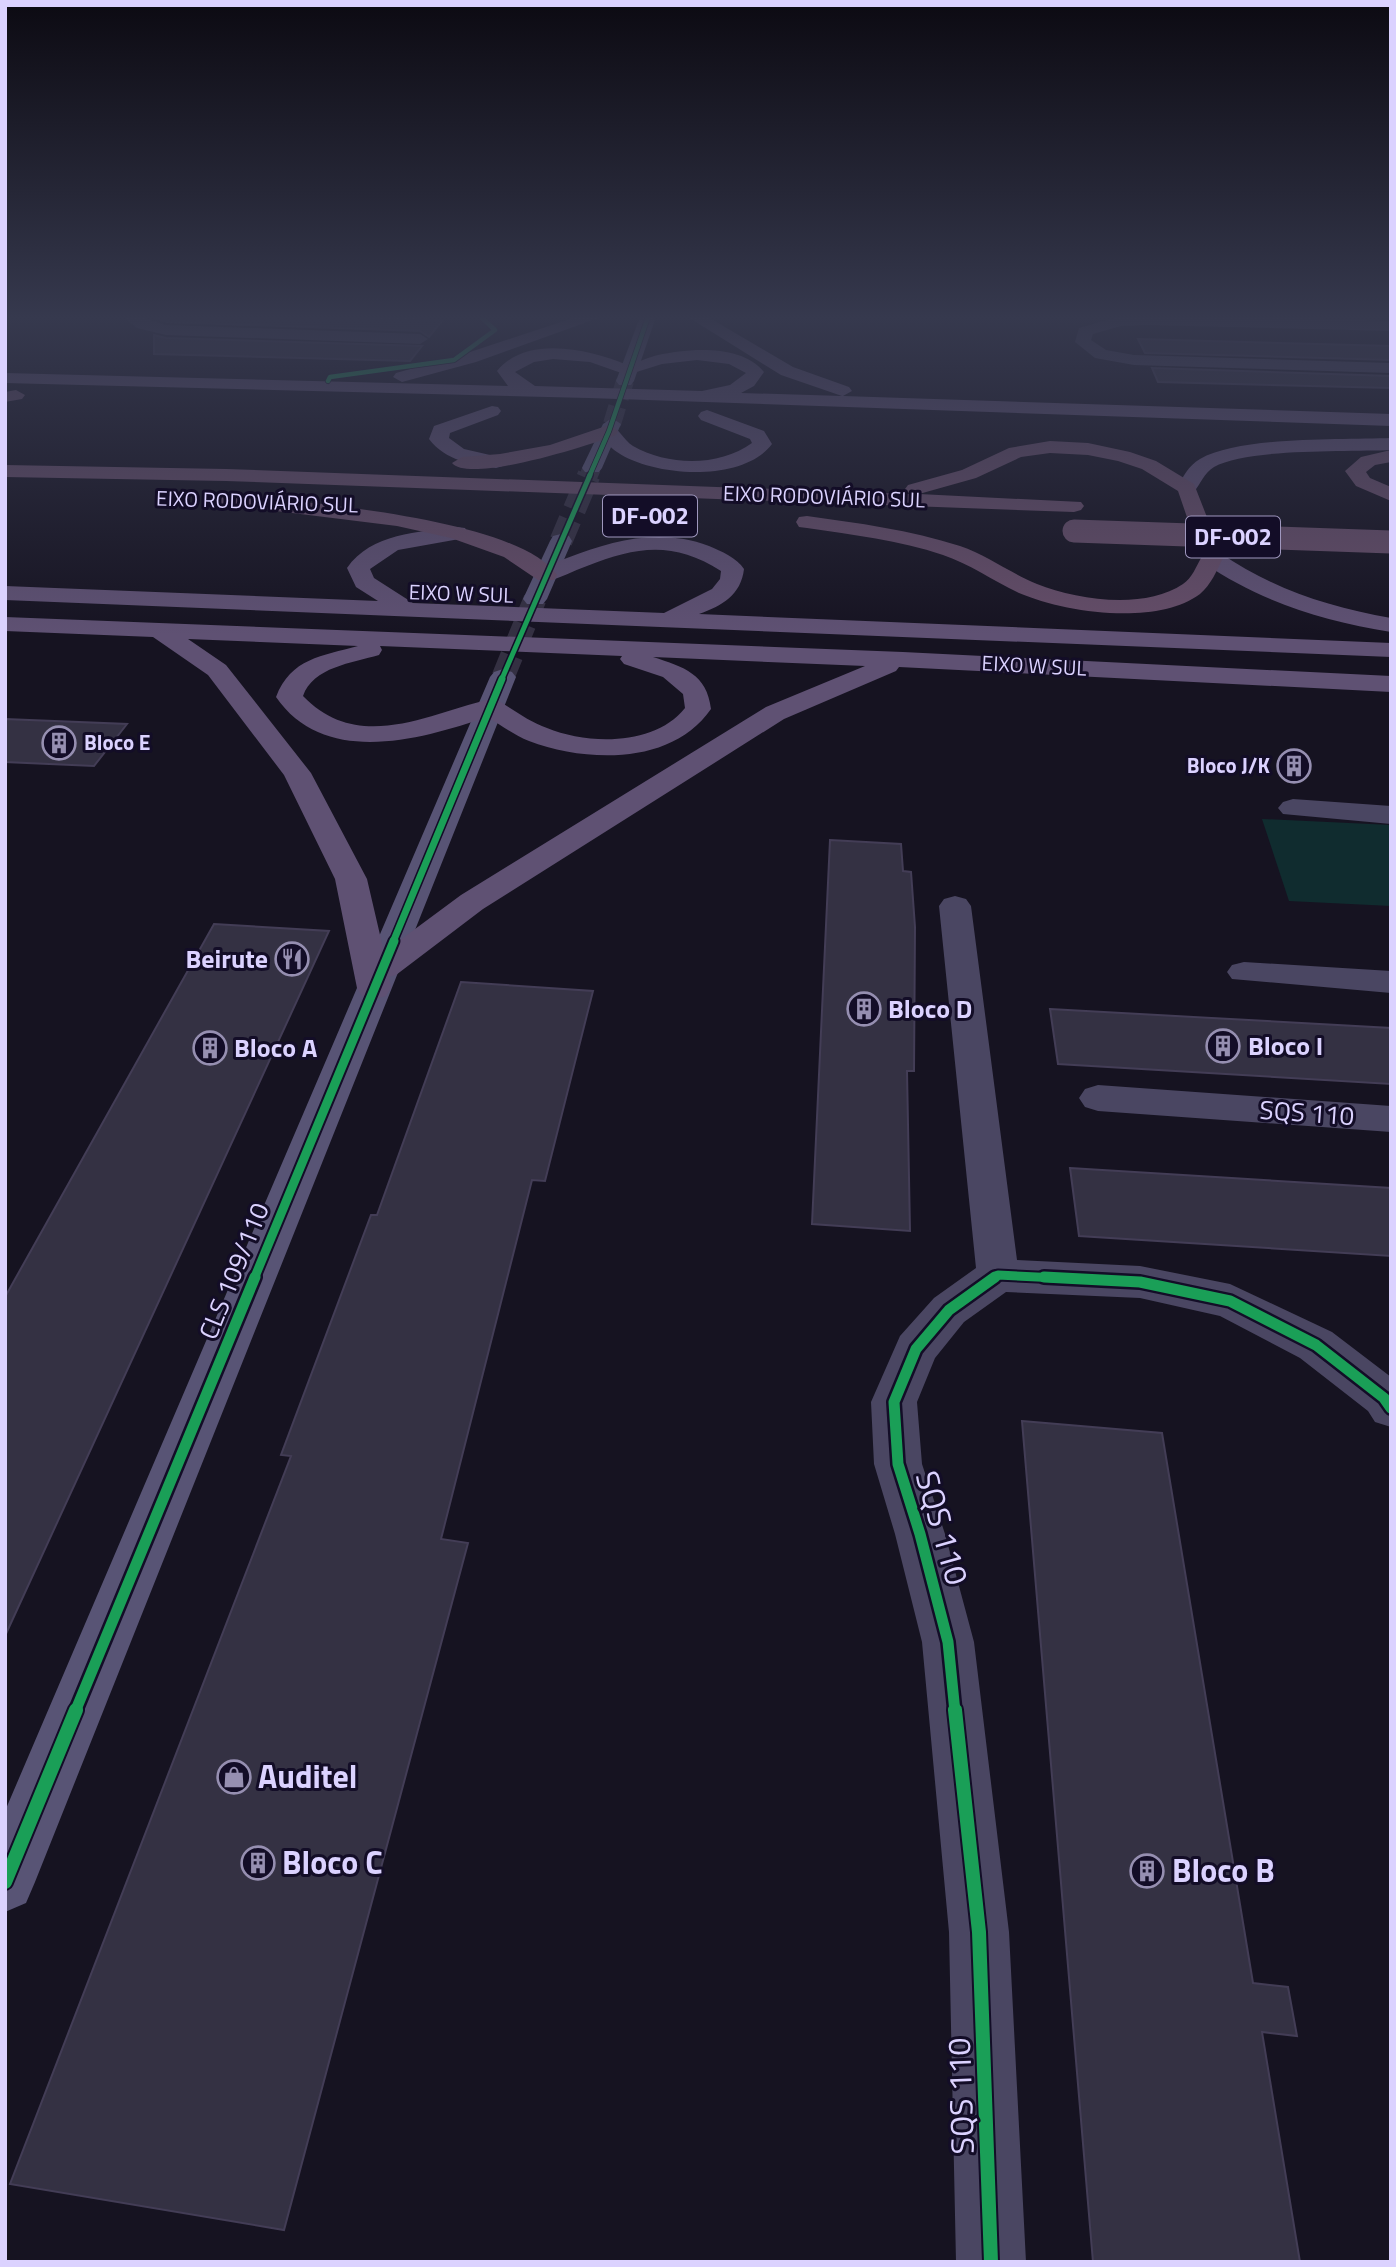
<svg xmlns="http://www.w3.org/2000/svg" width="1396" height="2267" font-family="'Titillium Web',sans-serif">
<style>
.green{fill:#102c2f}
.building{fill:#343143;stroke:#433d56;stroke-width:2}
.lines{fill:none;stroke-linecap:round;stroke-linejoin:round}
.secondary-tunnel-far1{stroke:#343042;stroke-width:18;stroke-dasharray:18 9;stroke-linecap:butt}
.secondary-tunnel{stroke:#343042;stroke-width:23;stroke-dasharray:23 11;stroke-linecap:butt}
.street{fill:#4a4662;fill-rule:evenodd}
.secondary{fill:#585475;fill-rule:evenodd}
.primary{fill:#5f5173;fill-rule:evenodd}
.highway{fill:#654d68;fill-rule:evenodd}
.highway-bridge{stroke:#654d68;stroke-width:23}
.cycleway-far5-casing{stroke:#130d27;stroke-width:6}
.cycleway-far4-casing{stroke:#130d27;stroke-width:8}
.cycleway-far3-casing{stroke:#130d27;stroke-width:10}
.cycleway-far2-casing{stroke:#130d27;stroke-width:13}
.cycleway-far1-casing{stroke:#130d27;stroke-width:16}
.cycleway-casing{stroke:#130d27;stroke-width:18}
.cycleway-far5{stroke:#1a9f57;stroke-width:4.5}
.cycleway-far4{stroke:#1a9f57;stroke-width:5}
.cycleway-far3{stroke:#1a9f57;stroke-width:7}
.cycleway-far2{stroke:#1a9f57;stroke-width:9}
.cycleway-far1{stroke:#1a9f57;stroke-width:11}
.cycleway{stroke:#1a9f57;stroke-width:14}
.labels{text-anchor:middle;stroke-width:6;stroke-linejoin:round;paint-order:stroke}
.far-street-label{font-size:21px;fill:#dbd2ff;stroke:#130d27}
.far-poi-label{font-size:21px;font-weight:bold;fill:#dbd2ff;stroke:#130d27;text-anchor:start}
.shield{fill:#130d27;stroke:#9f97be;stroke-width:2}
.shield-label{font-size:24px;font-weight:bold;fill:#dbd2ff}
.poi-label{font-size:26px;font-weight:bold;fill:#dbd2ff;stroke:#130d27;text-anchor:start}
.street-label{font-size:26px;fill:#dbd2ff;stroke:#130d27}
.near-street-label{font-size:32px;fill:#dbd2ff;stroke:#130d27}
.near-poi-label{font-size:32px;font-weight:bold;fill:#dbd2ff;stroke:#130d27;text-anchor:start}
</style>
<rect width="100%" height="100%" fill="#161321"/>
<!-- green -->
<path class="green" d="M 1262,819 L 1391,825 L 1391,906 L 1289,901 Z"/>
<!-- building -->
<path class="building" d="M 154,317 L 350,317 L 443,320 L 429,337 L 420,331 L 166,322 Z
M 154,335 L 166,338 L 422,346 L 410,361 L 154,354 Z
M 1138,339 L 1391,346 L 1391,360 L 1145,353 Z
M 1152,368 L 1391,376 L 1391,388 L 1158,382 Z
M 5,719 L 127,724 L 94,766 L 5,762 Z
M 830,840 L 901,844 L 903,871 L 911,872 L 915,927 L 914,1071 L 907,1071 L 910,1231 L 812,1224 Z
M 214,924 L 329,931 L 5,1636 L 5,1297 Z
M 461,982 L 593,991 L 545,1181 L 532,1180 L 441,1539 L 468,1543 L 284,2230 L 10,2184 L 291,1456 L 281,1455 L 371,1215 L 377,1215 Z
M 1050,1009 L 1391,1028 L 1391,1084 L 1058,1064 Z
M 1070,1168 L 1391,1188 L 1391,1256 L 1079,1236 Z
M 1022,1421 L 1162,1433 L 1253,1983 L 1288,1987 L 1297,2036 L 1262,2032 L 1300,2262 L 1093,2262 Z"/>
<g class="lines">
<!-- secondary-tunnel-far1 -->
<path class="secondary-tunnel-far1" d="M 612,424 L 625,381
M 588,477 L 592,468"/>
<!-- secondary-tunnel -->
<path class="secondary-tunnel" d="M 561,541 L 589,475
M 503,677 L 535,599"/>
<!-- street -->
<path class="street" d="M 124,317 L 141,317 L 166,325 L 420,334 L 428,339 L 420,344 L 166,335 L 137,328 Z
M 1118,317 L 1282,317 L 1391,321 L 1391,331 L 1147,325 L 1121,326 L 1093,334 L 1091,340 L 1106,350 L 1134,355 L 1391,363 L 1391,373 L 1134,365 L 1095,358 L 1075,342 L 1079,328 Z
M 1293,799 L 1391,806 L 1391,824 L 1283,814 L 1278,808 L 1283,802 Z
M 955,896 L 966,899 L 971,906 L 1017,1260 L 1140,1266 L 1230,1284 L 1332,1332 L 1391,1377 L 1391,1427 L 1375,1422 L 1368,1411 L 1300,1358 L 1220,1316 L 1140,1298 L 1006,1292 L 964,1322 L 935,1358 L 917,1402 L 922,1464 L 945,1534 L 974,1642 L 1009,1932 L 1026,2262 L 956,2262 L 949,1932 L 922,1642 L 895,1534 L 874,1464 L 871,1402 L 900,1336 L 934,1298 L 976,1268 L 939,906 L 944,899 Z
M 1244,962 L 1391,971 L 1391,993 L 1232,979 L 1227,972 L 1232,965 Z
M 1098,1085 L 1391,1106 L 1391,1132 L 1098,1111 L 1085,1107 L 1079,1098 L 1085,1089 Z"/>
<!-- secondary -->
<path class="secondary" d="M 640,317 L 656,317 L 634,381 L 631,385 L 619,385 L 616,381 Z
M 612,418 L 621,424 L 602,468 L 599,472 L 585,472 L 582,468 L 603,424 Z
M 561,534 L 569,536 L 572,541 L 547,599 L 543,604 L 527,604 L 523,599 L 550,541 L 553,536 Z
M 503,669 L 512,672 L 516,677 L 35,1882 L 26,1903 L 5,1912 L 5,1811 L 490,677 L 494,672 Z"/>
<!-- primary -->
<path class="primary" d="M 576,317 L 601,317 L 476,362 L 402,382 L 393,377 L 396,373 L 464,354 Z
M 688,317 L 708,317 L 793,367 L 849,387 L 852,391 L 843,396 L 1391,414 L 1391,426 L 589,398 L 5,383 L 5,373 L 508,386 L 497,371 C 527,334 591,350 627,365 C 638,363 648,357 658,355 C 689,348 742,344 764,372 L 754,386 L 741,393 L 842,396 L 781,375 ZM 553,359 L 590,362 L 627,375 L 662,364 L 697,360 L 729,364 L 746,373 L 730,385 L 702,391 L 535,386 L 515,372 L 534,362 Z
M 492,406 L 498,407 L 501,411 L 498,415 L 450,433 L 449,438 L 464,449 L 503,458 L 506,462 L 503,466 L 496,468 C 471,464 446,461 429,439 L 434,426 Z
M 707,410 L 764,431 L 772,444 C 743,483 653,477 617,452 C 609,447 604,439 600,431 L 609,425 C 620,428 623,440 633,446 C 668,466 719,467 752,443 L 750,439 L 701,420 L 698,416 L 701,412 Z
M 1391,438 L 1391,450 C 1349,452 1247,448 1214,467 C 1204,473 1201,483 1194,492 L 1180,492 L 1177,488 C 1183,477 1188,466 1200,459 C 1240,436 1342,440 1391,438 Z
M 457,527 L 465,528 L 468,533 L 465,538 L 398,550 L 370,569 L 374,578 L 413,603 L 664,613 L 712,589 L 720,579 L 721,571 C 674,541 637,546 587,566 C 573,571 560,578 546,582 L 538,580 L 535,575 C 541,566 557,562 567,558 C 614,540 660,528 709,546 C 721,551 737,558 744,569 C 741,595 722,606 699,614 L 1391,643 L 1391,657 L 5,600 L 5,586 L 378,601 L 356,587 L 347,568 C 371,533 419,532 457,527 Z
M 1212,551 L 1220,553 C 1273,589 1328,607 1391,618 L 1391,632 C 1323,621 1261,602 1204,563 L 1201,558 L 1204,553 Z
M 5,617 L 903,652 L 1391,676 L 1391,692 L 899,667 L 896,671 L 784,719 L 483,909 L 396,975 L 389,977 L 391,988 L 386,996 L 374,999 L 362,996 L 357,988 L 335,879 L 284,775 L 208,675 L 153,637 L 5,631 ZM 188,639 L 358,646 C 322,656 291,658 276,697 C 324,767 420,740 487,717 C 501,725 514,735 529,741 C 588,763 672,765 711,709 C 707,674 684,667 653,657 L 865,666 L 766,707 L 461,895 L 384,952 L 367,879 L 311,773 L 226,665 ZM 380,646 L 622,656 L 620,659 L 624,664 L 663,677 L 683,694 L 685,708 C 655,746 588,745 547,728 C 530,722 515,711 499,701 L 490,699 C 426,715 358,753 303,696 C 313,667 352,663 379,655 L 382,650 Z"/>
<!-- highway -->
<path class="highway" d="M 16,390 L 25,395 L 22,399 L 5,402 L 5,392 Z
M 609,425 L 618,431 L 616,435 C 591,445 469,484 452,463 L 462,457 L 500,454 L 550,445 Z
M 1050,441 L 1088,443 L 1130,452 L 1156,461 L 1194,484 L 1223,558 C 1217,570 1211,585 1200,594 C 1157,626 1066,613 1019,593 C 993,581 970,564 943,555 C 899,540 853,535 807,528 L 799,527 L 796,522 L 799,517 L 807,516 C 858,523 910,530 960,546 C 987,555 1010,573 1037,584 C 1077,600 1145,610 1183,584 C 1192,578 1196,567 1201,558 L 1178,491 L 1142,469 L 1118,461 L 1088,455 L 1050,453 L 1021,457 L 976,478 L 919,494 L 1081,502 L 1084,506 L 1081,510 L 1074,512 L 226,481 L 5,477 L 5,465 L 226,469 L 910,494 L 905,489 L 908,485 L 962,470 L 1009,448 Z
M 1391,450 L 1391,462 L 1375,465 L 1366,472 L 1370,478 L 1391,487 L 1391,501 L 1356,486 L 1345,471 L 1361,457 Z
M 227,494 C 297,502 517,517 557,575 L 554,580 L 538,580 L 504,557 L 451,538 L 397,526 L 220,504 L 217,500 L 220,496 Z"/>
<!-- highway-bridge -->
<path class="highway-bridge" d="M 1074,531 L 1391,542"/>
<defs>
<path id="cycleway-far5" d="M 328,381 L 330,377 L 454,360 L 495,330 L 481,317
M 589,477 L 609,431 L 648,317"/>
<path id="cycleway-far4" d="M 501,681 L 590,475"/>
<path id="cycleway-far3" d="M 393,942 L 502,679"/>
<path id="cycleway-far2" d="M 254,1279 L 394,941
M 992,1279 L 998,1275 L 1079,1279"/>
<path id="cycleway-far1" d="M 1044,1277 L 1140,1282 L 1230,1301 L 1316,1345 L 1384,1398 L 1391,1408
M 75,1712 L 255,1277
M 955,1712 L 948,1642 L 920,1534 L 898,1464 L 894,1402 L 916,1349 L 949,1310 L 995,1277"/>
<path id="cycleway" d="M 955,1710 L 979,1932 L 991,2262
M 5,1882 L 76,1710"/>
</defs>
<!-- cycleway-far5 casing -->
<use href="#cycleway-far5" class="cycleway-far5-casing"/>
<!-- cycleway-far4 casing -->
<use href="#cycleway-far4" class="cycleway-far4-casing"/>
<!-- cycleway-far3 casing -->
<use href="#cycleway-far3" class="cycleway-far3-casing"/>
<!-- cycleway-far2 casing -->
<use href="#cycleway-far2" class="cycleway-far2-casing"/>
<!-- cycleway-far1 casing -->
<use href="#cycleway-far1" class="cycleway-far1-casing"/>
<!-- cycleway casing -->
<use href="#cycleway" class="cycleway-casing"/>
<!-- cycleway-far5 -->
<use href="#cycleway-far5" class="cycleway-far5"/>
<!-- cycleway-far4 -->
<use href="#cycleway-far4" class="cycleway-far4"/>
<!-- cycleway-far3 -->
<use href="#cycleway-far3" class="cycleway-far3"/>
<!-- cycleway-far2 -->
<use href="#cycleway-far2" class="cycleway-far2"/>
<!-- cycleway-far1 -->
<use href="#cycleway-far1" class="cycleway-far1"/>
<!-- cycleway -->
<use href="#cycleway" class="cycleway"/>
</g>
<!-- sky -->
<linearGradient id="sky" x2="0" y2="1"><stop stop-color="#0c0a12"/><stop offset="0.5" stop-color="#36394e"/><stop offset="1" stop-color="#36394e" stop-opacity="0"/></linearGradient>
<rect width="1396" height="635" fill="url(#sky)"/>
<!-- icons -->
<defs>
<symbol id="building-ring" viewBox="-11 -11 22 22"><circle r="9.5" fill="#130d27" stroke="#968fb1" stroke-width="1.5"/><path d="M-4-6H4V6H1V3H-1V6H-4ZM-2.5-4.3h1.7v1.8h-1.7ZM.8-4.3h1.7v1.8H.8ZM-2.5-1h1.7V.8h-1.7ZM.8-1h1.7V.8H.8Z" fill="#968fb1"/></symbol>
<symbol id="restaurant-ring" viewBox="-11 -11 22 22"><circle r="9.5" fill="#130d27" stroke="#968fb1" stroke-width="1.5"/><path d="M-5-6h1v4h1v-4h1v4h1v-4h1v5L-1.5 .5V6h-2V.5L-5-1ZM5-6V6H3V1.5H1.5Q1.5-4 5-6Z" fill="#968fb1"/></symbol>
<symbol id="shop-ring" viewBox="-11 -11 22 22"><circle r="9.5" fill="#130d27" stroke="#968fb1" stroke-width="1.5"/><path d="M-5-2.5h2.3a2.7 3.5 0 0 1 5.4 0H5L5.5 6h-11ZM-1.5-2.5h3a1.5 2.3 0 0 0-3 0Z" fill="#968fb1"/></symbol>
</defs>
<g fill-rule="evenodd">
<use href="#building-ring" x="40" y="724" width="38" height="38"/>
<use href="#building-ring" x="1275" y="747" width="38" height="38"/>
<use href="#restaurant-ring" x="273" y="940" width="38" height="38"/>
<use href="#building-ring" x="845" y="990" width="38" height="38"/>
<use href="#building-ring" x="1204" y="1027" width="38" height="38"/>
<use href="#building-ring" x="191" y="1029" width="38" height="38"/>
<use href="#shop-ring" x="215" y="1758" width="38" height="38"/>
<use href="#building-ring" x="239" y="1844" width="38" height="38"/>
<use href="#building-ring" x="1128" y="1852" width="38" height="38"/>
</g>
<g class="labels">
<!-- far-street labels -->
<g class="far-street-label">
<text transform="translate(824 497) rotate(2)" y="7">EIXO RODOVIÁRIO SUL</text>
<text transform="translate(257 502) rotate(2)" y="7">EIXO RODOVIÁRIO SUL</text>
<text transform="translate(461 594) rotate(2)" y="7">EIXO W SUL</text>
<text transform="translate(1034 666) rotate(3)" y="7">EIXO W SUL</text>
</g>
<!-- far-poi labels -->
<g class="far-poi-label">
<text x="84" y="750">Bloco E</text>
<text x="1270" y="773" text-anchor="end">Bloco J/K</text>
</g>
<!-- shield labels -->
<g class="shield">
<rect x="603" y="495.5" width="94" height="41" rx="5"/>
<rect x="1186" y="516.5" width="94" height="41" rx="5"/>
</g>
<g class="shield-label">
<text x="650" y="524">DF-002</text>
<text x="1233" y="545">DF-002</text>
</g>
<!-- poi labels -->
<g class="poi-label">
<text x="268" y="968" text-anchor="end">Beirute</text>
<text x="888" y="1018">Bloco D</text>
<text x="1248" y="1055">Bloco I</text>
<text x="234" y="1057">Bloco A</text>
</g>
<!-- street labels -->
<g class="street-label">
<text transform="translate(1307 1113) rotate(4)" y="9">SQS 110</text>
<text transform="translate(234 1271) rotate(-68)" y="9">CLS 109/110</text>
</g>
<!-- near-street labels -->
<g class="near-street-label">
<text transform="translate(942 1528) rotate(74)" y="11">SQS 110</text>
<text transform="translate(961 2096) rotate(-92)" y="11">SQS 110</text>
</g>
<!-- near-poi labels -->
<g class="near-poi-label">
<text x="258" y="1788">Auditel</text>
<text x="282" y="1874">Bloco C</text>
<text x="1172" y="1882">Bloco B</text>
</g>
</g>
<!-- border -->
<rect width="1396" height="2267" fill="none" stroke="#dbd2ff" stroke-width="14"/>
</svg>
